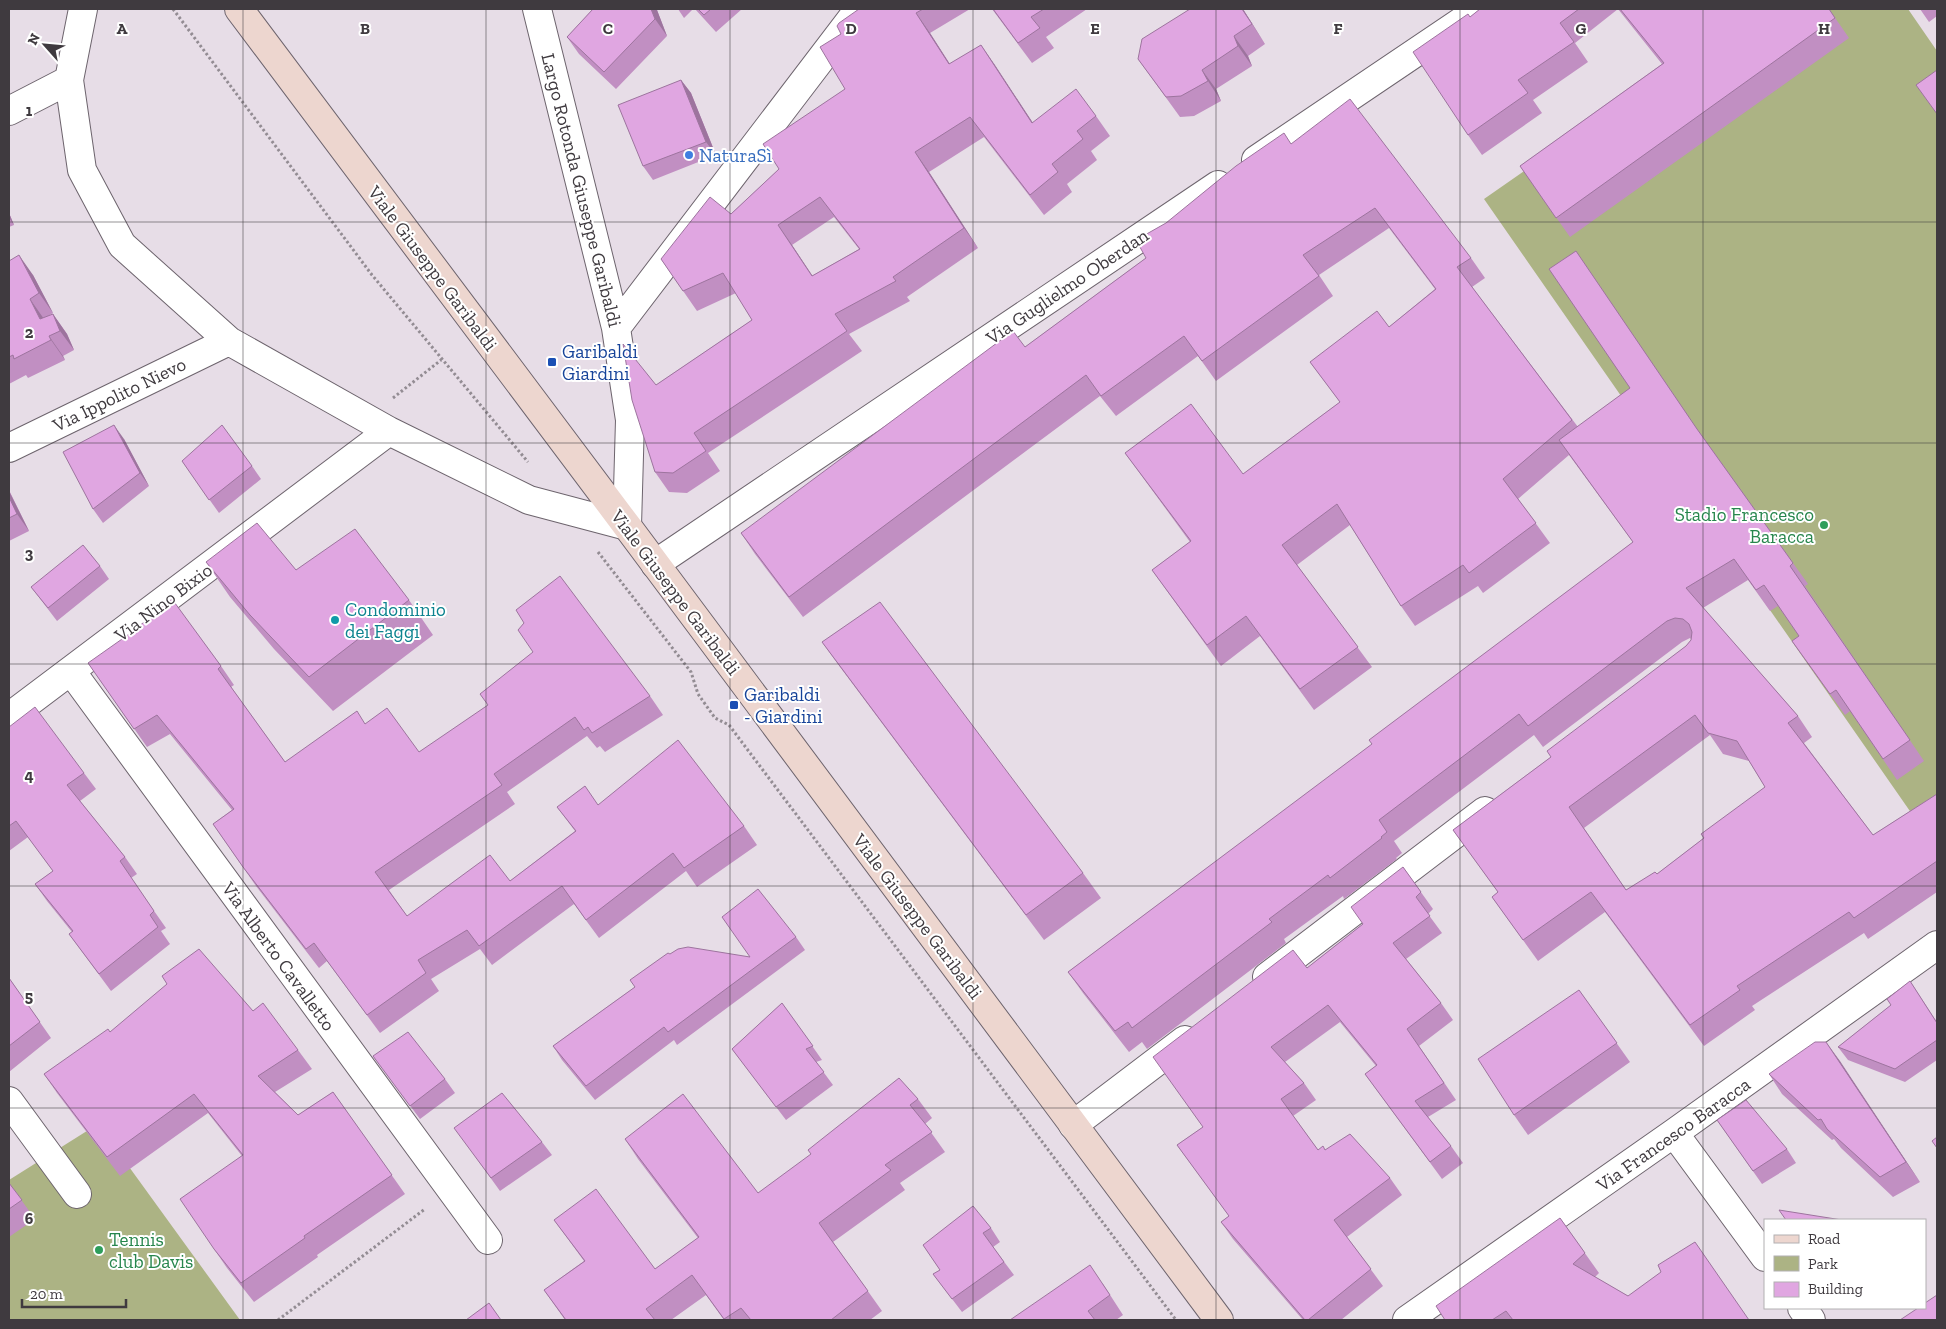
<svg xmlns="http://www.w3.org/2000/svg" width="1946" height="1329" font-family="'Zilla Slab',serif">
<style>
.green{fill:#acb384}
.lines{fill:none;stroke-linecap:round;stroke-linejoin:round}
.street-casing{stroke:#6d646d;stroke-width:30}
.secondary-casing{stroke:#6d646d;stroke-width:30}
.path{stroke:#938c93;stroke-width:3;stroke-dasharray:2.5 2.5;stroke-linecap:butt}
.street{stroke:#fff;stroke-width:28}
.secondary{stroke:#edd6cf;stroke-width:28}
.wall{fill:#c18fc2;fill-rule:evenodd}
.shaded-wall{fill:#9d749e}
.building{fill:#e0a6e1;stroke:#9d749e;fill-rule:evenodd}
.grid{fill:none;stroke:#3f3a3f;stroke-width:1;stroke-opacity:0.55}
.shop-dot{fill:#3f7fe0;stroke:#fff;stroke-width:2}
.transit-dot{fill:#1a4fb4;stroke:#fff;stroke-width:2}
.leisure-dot{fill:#2e9e5b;stroke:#fff;stroke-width:2}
.culture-dot{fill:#0f9aa8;stroke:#fff;stroke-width:2}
.labels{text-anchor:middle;stroke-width:4;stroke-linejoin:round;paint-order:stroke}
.shop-label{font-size:19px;fill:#366cbe;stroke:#fff;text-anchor:start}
.street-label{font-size:19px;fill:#3f3a3f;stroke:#fff}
.transit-label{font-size:19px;fill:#164399;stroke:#fff;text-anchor:start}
.leisure-label{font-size:19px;fill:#27864d;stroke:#fff;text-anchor:end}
.culture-label{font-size:19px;fill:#0d838f;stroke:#fff;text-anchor:start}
.grid-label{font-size:16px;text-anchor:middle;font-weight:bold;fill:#3f3a3f;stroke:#fff;stroke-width:4;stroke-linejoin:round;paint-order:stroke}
</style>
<rect width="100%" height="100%" fill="#e7dde7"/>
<!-- green -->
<path class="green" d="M 1756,9 L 1908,9 L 1937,51 L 1937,850 L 1484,199 Z
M 98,1124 L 240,1320 L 9,1320 L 9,1180 Z"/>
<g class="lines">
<defs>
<path id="street" d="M 83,9 L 69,80 L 82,170 L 122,245 L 229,341 L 389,431 L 529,500 L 627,526 L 630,420 L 616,328 L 537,9
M 9,111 L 69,80
M 1256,160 L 1480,9
M 616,328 L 859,9
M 9,448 L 229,341
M 655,564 L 1218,185
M 71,671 L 488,1240
M 9,717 L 389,431
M 1267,977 L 1485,811
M 9,1101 L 77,1194
M 1073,1125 L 1185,1040
M 1674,1133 L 1765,1257
M 1802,1308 L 1811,1320
M 1407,1320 L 1674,1133 L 1937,945"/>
<path id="secondary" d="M 239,9 L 627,526 L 1219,1320"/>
</defs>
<!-- street casing -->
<use href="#street" class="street-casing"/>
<!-- secondary casing -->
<use href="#secondary" class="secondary-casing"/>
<!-- path -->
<path class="path" d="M 173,9 L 372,275 L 528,462
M 393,398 L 441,360
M 598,552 L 691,672 L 698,694 L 715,718 L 729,725 L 1176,1320
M 278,1320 L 425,1209"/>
<!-- street -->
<use href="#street" class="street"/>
<!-- secondary -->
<use href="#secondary" class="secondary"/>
</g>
<!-- wall -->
<path class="wall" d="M 593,9 L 659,9 L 657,10 L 667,36 L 616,89 L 579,54 L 567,37 Z
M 678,9 L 693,9 L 684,18 Z
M 695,9 L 742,9 L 716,32 Z
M 859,9 L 970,9 L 930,33 L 950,64 L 981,45 L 1033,123 L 1096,116 L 1110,136 L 1091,151 L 1097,160 L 1067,184 L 1072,192 L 1044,215 L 984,137 L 929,172 L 978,248 L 907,297 L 910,301 L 849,334 L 862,351 L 708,453 L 720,471 L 687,493 L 669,492 L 655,472 L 656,385 L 752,320 L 736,293 L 697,311 L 661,259 L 731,214 L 779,169 L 845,89 L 841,34 ZM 834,217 L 859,249 L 812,276 L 792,245 Z
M 992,9 L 1087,9 L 1046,37 L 1054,48 L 1032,63 Z
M 1243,9 L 1265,44 L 1248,56 L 1252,66 L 1216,89 L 1221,101 L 1194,116 L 1180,117 L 1138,59 Z
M 1480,9 L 1829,9 L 1849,38 L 1570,237 L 1520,166 L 1662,64 L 1618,9 L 1575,43 L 1588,62 L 1533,100 L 1542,113 L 1482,155 L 1468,135 L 1470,17 Z
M 1920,9 L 1937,9 L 1937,16 L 1929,22 Z
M 681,80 L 691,93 L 716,155 L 653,180 L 643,166 Z
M 1291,144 L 1471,258 L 1485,278 L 1472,287 L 1578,427 L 1705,440 L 1808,584 L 1805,586 L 1924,761 L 1897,780 L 1850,711 L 1845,715 L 1792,641 L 1799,636 L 1778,606 L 1770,611 L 1748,580 L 1703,608 L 1798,716 L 1812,737 L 1804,743 L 1873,835 L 1937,794 L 1937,892 L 1868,939 L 1864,933 L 1752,1006 L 1755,1010 L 1704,1046 L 1605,912 L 1538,961 L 1492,897 L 1498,892 L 1453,830 L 1551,757 L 1686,646 L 1691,640 L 1691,639 L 1690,638 L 1682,642 L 1543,747 L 1534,735 L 1394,841 L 1402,853 L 1396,858 L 1397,859 L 1344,899 L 1343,896 L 1284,939 L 1286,943 L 1147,1049 L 1142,1042 L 1129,1052 L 1083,993 L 1068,972 L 1372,745 L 1633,542 L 1569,455 L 1518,499 L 1550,543 L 1483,593 L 1478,586 L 1415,626 L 1401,606 L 1350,525 L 1297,565 L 1372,667 L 1314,710 L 1260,636 L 1221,666 L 1152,570 L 1190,542 L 1125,453 L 1243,474 L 1340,402 L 1310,362 L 1389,327 L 1435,289 L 1389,228 L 1319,275 L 1333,296 L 1216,381 L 1198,356 L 1116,416 L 1100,396 L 803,617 L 755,554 L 741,533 L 1025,347 L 1146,258 L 1166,223 ZM 1710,735 L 1723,754 L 1749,761 L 1765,787 L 1704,838 L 1657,874 L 1626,890 L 1584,828 Z
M 9,213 L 14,225 L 9,227 Z
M 9,261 L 33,275 L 53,313 L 48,316 L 53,314 L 67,334 L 74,350 L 63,356 L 65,360 L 28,378 L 26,375 L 9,384 Z
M 124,439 L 149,486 L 103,523 L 93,509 Z
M 182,461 L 252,466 L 261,479 L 219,513 Z
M 9,490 L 29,531 L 9,541 Z
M 206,562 L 296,570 L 409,600 L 433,635 L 333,711 L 274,649 L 230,597 Z
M 100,566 L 109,579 L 57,621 L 41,600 L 31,587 Z
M 822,642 L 1083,873 L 1101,898 L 1044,940 L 840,667 Z
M 88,663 L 221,666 L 234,685 L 231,687 L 285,762 L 366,724 L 419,752 L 650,696 L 663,715 L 605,752 L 600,746 L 597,748 L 587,736 L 507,792 L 515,804 L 389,890 L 407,916 L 510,881 L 575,831 L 557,807 L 598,805 L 744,826 L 757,845 L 697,887 L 686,871 L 599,938 L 574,904 L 492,965 L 480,949 L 431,979 L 439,991 L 380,1033 L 327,961 L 319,968 L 256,886 L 213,824 L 232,810 L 170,734 L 147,747 Z
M 9,739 L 84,773 L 96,789 L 80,801 L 125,857 L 137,874 L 131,878 L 166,928 L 161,931 L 170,944 L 111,991 L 69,934 L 72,932 L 47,901 L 35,884 L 53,871 L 28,837 L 9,851 Z
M 1403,867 L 1433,909 L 1428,914 L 1442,933 L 1406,959 L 1441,1003 L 1453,1020 L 1419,1046 L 1456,1100 L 1428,1117 L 1451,1146 L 1463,1163 L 1442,1179 L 1365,1074 L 1376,1066 L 1340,1022 L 1285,1062 L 1304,1083 L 1316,1100 L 1293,1116 L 1318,1150 L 1325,1150 L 1390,1178 L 1402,1195 L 1347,1237 L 1383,1286 L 1341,1320 L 1303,1320 L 1233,1239 L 1221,1222 L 1229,1216 L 1177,1145 L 1203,1127 L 1307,968 L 1363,924 Z
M 796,937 L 805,950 L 677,1045 L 674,1040 L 595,1100 L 562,1060 L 553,1046 L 635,987 L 670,954 L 750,957 Z
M 9,978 L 51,1038 L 9,1072 Z
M 1910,981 L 1937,1022 L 1937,1060 L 1905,1082 L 1848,1060 L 1838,1047 L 1891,1005 Z
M 1579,990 L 1630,1062 L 1528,1135 L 1514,1115 Z
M 782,1003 L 822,1060 L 816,1062 L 833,1085 L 786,1120 L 732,1049 Z
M 253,1011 L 298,1050 L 312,1069 L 275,1092 L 298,1115 L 333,1092 L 405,1194 L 317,1255 L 318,1257 L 254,1302 L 227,1268 L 214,1249 L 242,1156 L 208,1113 L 120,1176 L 57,1093 L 44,1074 L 110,1032 Z
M 1826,1042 L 1920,1182 L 1893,1197 L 1841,1148 L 1834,1139 L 1832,1140 L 1782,1094 L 1769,1074 Z
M 373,1056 L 445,1079 L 455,1093 L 420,1119 Z
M 918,1099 L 932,1118 L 925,1124 L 945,1152 L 900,1183 L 905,1190 L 833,1242 L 882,1311 L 870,1320 L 724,1320 L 706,1295 L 671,1320 L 565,1320 L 544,1290 L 584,1261 L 554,1220 L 655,1269 L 698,1238 L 638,1159 L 625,1139 L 758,1193 Z
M 1717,1120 L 1787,1149 L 1796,1163 L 1762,1184 Z
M 464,1141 L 542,1142 L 552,1155 L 500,1191 Z
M 9,1183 L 35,1219 L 9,1237 Z
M 1560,1218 L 1599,1273 L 1595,1277 L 1628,1296 L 1749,1320 L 1445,1320 Z
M 991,1228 L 1000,1242 L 993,1247 L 1014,1275 L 962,1312 L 933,1274 L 940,1270 L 923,1245 Z
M 1103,1284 L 1123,1315 L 1116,1320 L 1010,1320 Z"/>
<!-- shaded-wall -->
<path class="shaded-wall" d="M 651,9 L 656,9 L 657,10 L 667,36 L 655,19 Z
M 1242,9 L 1243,9 L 1265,44 L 1252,24 Z
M 916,13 L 930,33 L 963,85 L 949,64 Z
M 1234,36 L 1248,56 L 1252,66 L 1238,46 Z
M 981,45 L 995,65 L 1046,143 L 1032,123 Z
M 1202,70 L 1216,89 L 1221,101 L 1208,81 Z
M 681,80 L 691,93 L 716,155 L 706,142 Z
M 915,152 L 929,172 L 978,248 L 964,228 Z
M 9,213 L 14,225 L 9,218 Z
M 778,225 L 792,245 L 826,296 L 812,276 Z
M 19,255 L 33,275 L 53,313 L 39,293 Z
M 30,299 L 44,319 L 40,319 Z
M 53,314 L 67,334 L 74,350 L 60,331 Z
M 49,336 L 63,356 L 65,360 L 51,340 Z
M 114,425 L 124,439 L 149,486 L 140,473 Z
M 9,490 L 10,493 L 29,531 L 17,514 L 9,497 Z
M 1826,1042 L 1840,1061 L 1920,1182 L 1906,1162 Z"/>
<!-- building -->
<path class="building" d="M 593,9 L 651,9 L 655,19 L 604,72 L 567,37 Z
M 698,9 L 711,9 L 704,15 Z
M 859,9 L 923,9 L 916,13 L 949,64 L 981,45 L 1032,123 L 1076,89 L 1096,116 L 1077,131 L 1083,139 L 1052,164 L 1058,172 L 1030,195 L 970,117 L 915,152 L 964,228 L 893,277 L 896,281 L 835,314 L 847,331 L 694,433 L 706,451 L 673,473 L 655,472 L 632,400 L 623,344 L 656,385 L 752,320 L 723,273 L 683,291 L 661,259 L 710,197 L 731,214 L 779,169 L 763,144 L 845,89 L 820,47 L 841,34 L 837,26 L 839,23 ZM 820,197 L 860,249 L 812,276 L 778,225 Z
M 993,9 L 1044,9 L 1031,17 L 1040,28 L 1018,43 Z
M 1190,9 L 1242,9 L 1252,24 L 1234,36 L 1238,46 L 1202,70 L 1208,81 L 1181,96 L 1166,97 L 1138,59 L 1142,39 Z
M 1480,9 L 1579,9 L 1560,23 L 1574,42 L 1518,80 L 1528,93 L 1468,135 L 1413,52 L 1468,14 L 1470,17 Z
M 1620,9 L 1829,9 L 1835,18 L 1556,218 L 1520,166 L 1664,63 Z
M 1937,70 L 1937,114 L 1916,85 Z
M 681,80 L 706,142 L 643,166 L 618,105 Z
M 1350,99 L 1471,258 L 1457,267 L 1572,420 L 1503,479 L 1536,523 L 1469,573 L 1463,565 L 1401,606 L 1337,504 L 1282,545 L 1358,647 L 1300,689 L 1246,616 L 1207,645 L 1152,570 L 1191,541 L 1125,453 L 1191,404 L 1243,474 L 1340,402 L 1310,362 L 1377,311 L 1389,327 L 1436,289 L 1375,208 L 1303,255 L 1319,276 L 1202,361 L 1184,336 L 1101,396 L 1086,375 L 789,597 L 741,533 L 1013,331 L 1025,347 L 1146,258 L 1136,240 L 1166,223 L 1236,166 L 1284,133 L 1291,144 Z
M 1576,251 L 1697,429 L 1793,563 L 1790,566 L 1910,740 L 1883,759 L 1836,690 L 1830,694 L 1792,641 L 1799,636 L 1764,585 L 1756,590 L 1734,559 L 1686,588 L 1798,716 L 1788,723 L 1873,835 L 1937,794 L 1937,861 L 1854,918 L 1849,912 L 1737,986 L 1740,990 L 1690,1025 L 1591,892 L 1523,940 L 1492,897 L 1498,892 L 1453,830 L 1551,757 L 1547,751 L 1686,646 L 1691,640 L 1692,632 L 1689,624 L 1683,619 L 1675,618 L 1667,621 L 1528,726 L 1519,714 L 1379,820 L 1387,832 L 1381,837 L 1382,838 L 1330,878 L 1328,875 L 1269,919 L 1272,922 L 1132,1028 L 1128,1022 L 1115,1031 L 1068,972 L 1372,744 L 1369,740 L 1633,542 L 1559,440 L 1630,388 L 1549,269 ZM 1695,715 L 1708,733 L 1737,741 L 1765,787 L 1701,834 L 1704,838 L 1657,874 L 1655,872 L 1626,890 L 1569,807 Z
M 19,255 L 39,293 L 30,299 L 40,319 L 53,314 L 60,331 L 49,336 L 51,340 L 14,359 L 13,355 L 9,357 L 9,261 Z
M 114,425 L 140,473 L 93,509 L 63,452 Z
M 222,425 L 252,466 L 209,500 L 182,461 Z
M 9,497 L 17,514 L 9,518 Z
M 257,523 L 296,570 L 355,529 L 409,600 L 309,677 L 250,615 L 206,562 Z
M 83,545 L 100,566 L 48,608 L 31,587 Z
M 560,576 L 650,696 L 592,733 L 588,727 L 584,730 L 575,717 L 494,774 L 502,785 L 375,872 L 407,916 L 490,855 L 510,881 L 576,831 L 557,807 L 585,786 L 598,805 L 678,740 L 744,826 L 684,868 L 673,853 L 586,920 L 562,886 L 479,946 L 467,930 L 418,960 L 426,973 L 367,1015 L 314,943 L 306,949 L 243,867 L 213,824 L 234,809 L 157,715 L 134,729 L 88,663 L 132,632 L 172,599 L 221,666 L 218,669 L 285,762 L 357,711 L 365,724 L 387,708 L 419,752 L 488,705 L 480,694 L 533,652 L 518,630 L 524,623 L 516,610 Z
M 880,602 L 1083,873 L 1026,915 L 822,642 Z
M 35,707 L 84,773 L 67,785 L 125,857 L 120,861 L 154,911 L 150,915 L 158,927 L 99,974 L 69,934 L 73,931 L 35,884 L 53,871 L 16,821 L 9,826 L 9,739 L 10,738 L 9,737 L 9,727 Z
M 1403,867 L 1421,892 L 1416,897 L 1430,916 L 1393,943 L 1441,1003 L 1407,1029 L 1444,1083 L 1415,1101 L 1451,1146 L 1430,1162 L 1365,1074 L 1377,1065 L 1328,1005 L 1271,1047 L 1304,1083 L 1281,1099 L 1318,1150 L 1323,1146 L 1325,1150 L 1350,1134 L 1390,1178 L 1334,1220 L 1371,1269 L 1308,1320 L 1305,1320 L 1221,1222 L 1229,1216 L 1177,1145 L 1203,1127 L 1153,1057 L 1293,950 L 1307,968 L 1363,924 L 1351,907 Z
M 758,889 L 796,937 L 668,1032 L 664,1027 L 586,1086 L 553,1046 L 635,987 L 630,980 L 668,953 L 670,954 L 678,949 L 688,947 L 750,957 L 722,917 Z
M 199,949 L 253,1011 L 263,1003 L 298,1050 L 258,1076 L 298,1115 L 333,1092 L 392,1175 L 304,1236 L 305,1238 L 241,1283 L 214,1249 L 180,1199 L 243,1155 L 194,1094 L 107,1157 L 44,1074 L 108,1029 L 110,1032 L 167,984 L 162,976 Z
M 9,978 L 40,1022 L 9,1046 Z
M 1910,981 L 1937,1023 L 1937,1040 L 1895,1069 L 1838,1047 L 1891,1005 L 1887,999 Z
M 1579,990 L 1617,1043 L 1514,1115 L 1478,1059 Z
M 782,1003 L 813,1046 L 806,1049 L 824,1072 L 776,1107 L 732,1049 Z
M 408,1032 L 445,1079 L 410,1106 L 373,1056 Z
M 1815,1042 L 1826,1042 L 1906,1162 L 1880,1177 L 1827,1129 L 1821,1119 L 1818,1120 L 1769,1074 Z
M 899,1078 L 918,1099 L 910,1105 L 932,1132 L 885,1165 L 891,1170 L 819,1223 L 868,1291 L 831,1320 L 751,1320 L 741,1308 L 724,1319 L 692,1275 L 646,1309 L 655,1320 L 566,1320 L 544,1290 L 585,1261 L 554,1220 L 596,1189 L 655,1269 L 699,1237 L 625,1139 L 683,1094 L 758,1193 L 811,1154 L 808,1150 Z
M 502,1093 L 542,1142 L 491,1178 L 454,1128 Z
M 1746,1100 L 1787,1149 L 1753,1171 L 1717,1120 Z
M 1937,1137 L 1937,1148 L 1932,1141 Z
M 9,1183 L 22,1200 L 9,1209 Z
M 973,1206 L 991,1228 L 983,1233 L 1004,1262 L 952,1299 L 933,1274 L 940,1270 L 923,1245 Z
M 1779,1210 L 1842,1220 L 1786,1220 Z
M 1560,1218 L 1585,1253 L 1573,1264 L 1628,1296 L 1661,1272 L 1658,1265 L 1695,1242 L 1749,1320 L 1513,1320 L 1506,1311 L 1492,1320 L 1445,1320 L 1436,1306 Z
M 1090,1265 L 1110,1295 L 1088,1311 L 1095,1320 L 1010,1320 Z
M 1937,1295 L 1937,1320 L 1900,1320 L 1918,1308 L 1925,1308 L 1925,1303 Z
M 489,1303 L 501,1320 L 466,1320 Z"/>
<!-- grid -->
<path class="grid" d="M 243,9 L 243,1320M 486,9 L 486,1320M 730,9 L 730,1320M 973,9 L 973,1320M 1216,9 L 1216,1320M 1460,9 L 1460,1320M 1703,9 L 1703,1320M 9,222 L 1937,222M 9,443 L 1937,443M 9,664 L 1937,664M 9,886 L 1937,886M 9,1108 L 1937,1108"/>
<!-- markers -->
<circle class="shop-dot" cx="689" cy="155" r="5"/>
<g class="transit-dot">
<rect x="547" y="357" width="10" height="10" rx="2.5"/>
<rect x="729" y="700" width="10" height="10" rx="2.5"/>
</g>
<g class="leisure-dot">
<circle cx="1824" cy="525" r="5"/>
<circle cx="99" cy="1250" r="5"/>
</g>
<circle class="culture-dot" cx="335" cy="620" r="5"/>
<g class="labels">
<!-- shop labels -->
<g class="shop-label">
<text x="699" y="162">NaturaSì</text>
</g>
<!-- street labels -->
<g class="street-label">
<text transform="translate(582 190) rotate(76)" y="7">Largo Rotonda Giuseppe Garibaldi</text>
<text transform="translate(433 268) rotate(53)" y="7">Viale Giuseppe Garibaldi</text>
<text transform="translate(1067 286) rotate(-34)" y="7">Via Guglielmo Oberdan</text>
<text transform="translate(119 394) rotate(-26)" y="7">Via Ippolito Nievo</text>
<text transform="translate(676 592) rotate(53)" y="7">Viale Giuseppe Garibaldi</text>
<text transform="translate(163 602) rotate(-37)" y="7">Via Nino Bixio</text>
<text transform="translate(918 916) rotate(53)" y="7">Viale Giuseppe Garibaldi</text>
<text transform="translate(279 956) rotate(54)" y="7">Via Alberto Cavalletto</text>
<text transform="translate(1673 1134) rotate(-35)" y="7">Via Francesco Baracca</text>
</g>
<!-- transit labels -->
<g class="transit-label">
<text x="562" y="358">Garibaldi<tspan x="562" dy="22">Giardini</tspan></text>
<text x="744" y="701">Garibaldi<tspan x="744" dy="22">- Giardini</tspan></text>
</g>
<!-- leisure labels -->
<g class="leisure-label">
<text x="1814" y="521">Stadio Francesco<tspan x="1814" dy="22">Baracca</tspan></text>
<text x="109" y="1246" text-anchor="start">Tennis<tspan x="109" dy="22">club Davis</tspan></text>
</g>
<!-- culture labels -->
<g class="culture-label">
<text x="345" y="616">Condominio<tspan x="345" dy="22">dei Faggi</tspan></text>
</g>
</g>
<g class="grid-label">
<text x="122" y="34">A</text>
<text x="365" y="34">B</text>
<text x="608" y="34">C</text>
<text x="851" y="34">D</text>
<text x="1095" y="34">E</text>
<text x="1338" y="34">F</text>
<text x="1581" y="34">G</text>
<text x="1824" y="34">H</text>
<text x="29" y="116">1</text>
<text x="29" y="338">2</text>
<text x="29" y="559">3</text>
<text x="29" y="781">4</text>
<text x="29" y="1002">5</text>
<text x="29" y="1224">6</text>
</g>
<!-- border -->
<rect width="1946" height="1329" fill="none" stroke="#3f3a3f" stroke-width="20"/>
<!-- legend -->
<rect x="1764" y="1219" width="162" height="90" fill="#ffffff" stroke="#b2b0b2"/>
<rect x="1774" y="1235" width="25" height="8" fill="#edd6cf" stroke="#b2b0b2"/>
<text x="1808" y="1244" font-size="15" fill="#3f3a3f">Road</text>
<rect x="1774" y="1256" width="25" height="15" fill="#acb384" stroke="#b2b0b2"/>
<text x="1808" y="1269" font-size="15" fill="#3f3a3f">Park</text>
<rect x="1774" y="1282" width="25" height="15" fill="#e0a6e1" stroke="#b2b0b2"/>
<text x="1808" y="1294" font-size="15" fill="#3f3a3f">Building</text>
<!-- north arrow -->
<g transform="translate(45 45) rotate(297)" stroke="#ffffff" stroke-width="4" paint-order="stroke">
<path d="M0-4L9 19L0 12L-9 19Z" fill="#3f3a3f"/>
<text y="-8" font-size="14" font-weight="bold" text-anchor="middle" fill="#3f3a3f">N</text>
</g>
<!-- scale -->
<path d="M22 1299v8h104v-8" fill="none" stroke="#3f3a3f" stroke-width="2.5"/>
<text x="30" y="1299" font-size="15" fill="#3f3a3f" stroke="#ffffff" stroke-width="4" paint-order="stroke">20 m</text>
</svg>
